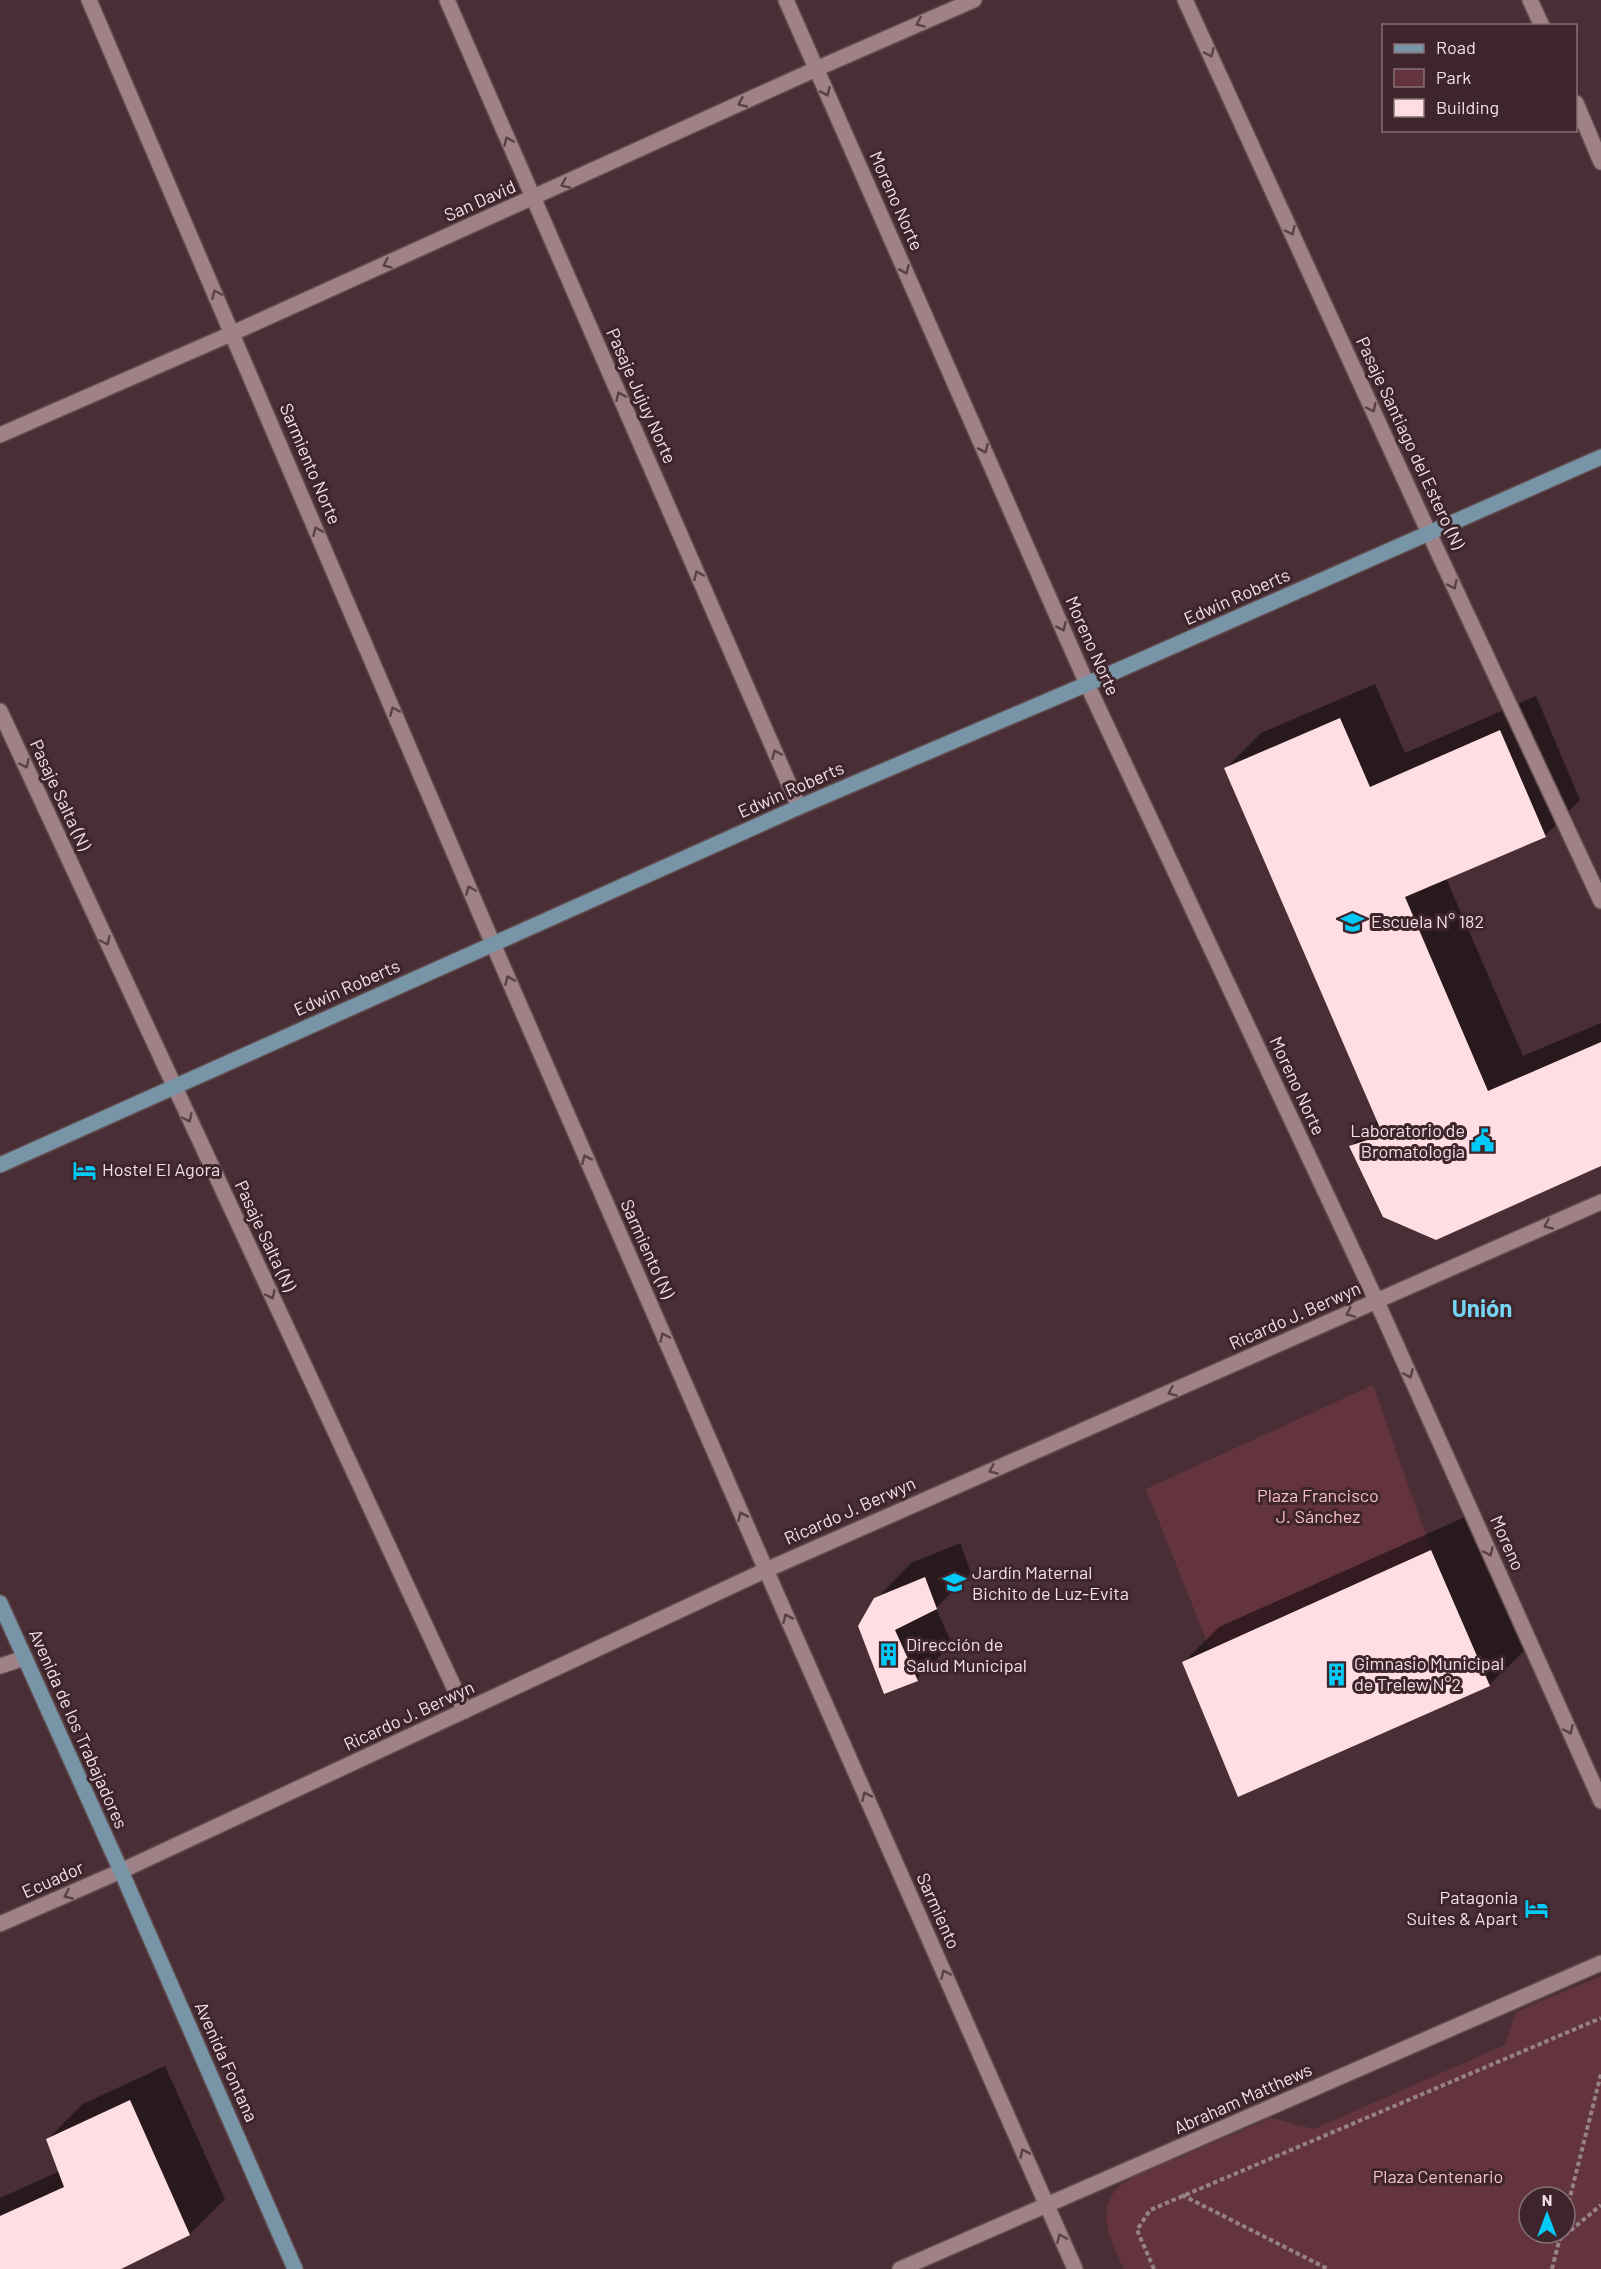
<svg xmlns="http://www.w3.org/2000/svg" width="1601" height="2269" font-family="Barlow,sans-serif">
<style>
.green{fill:#633440;fill-rule:evenodd}
.shadow{fill:#0007}
.building{fill:#ffdde4}
.lines{fill:none;stroke-linecap:round;stroke-linejoin:round}
.lane-casing{stroke:#614c50;stroke-width:18}
.street-casing{stroke:#614c50;stroke-width:18}
.secondary-casing{stroke:#614c50;stroke-width:18}
.path{stroke:#978186;stroke-width:4;stroke-dasharray:4.5 3;stroke-linecap:butt}
.lane{stroke:#9f8187;stroke-width:15}
.street{stroke:#9f8187;stroke-width:15}
.secondary{stroke:#7795a6;stroke-width:15}
.oneway{stroke:#5b4147}
.labels{text-anchor:middle;stroke-width:6;stroke-linejoin:round;paint-order:stroke}
.street-label{font-size:18px;fill:#f2e1e4;stroke:#3e252b}
.poi-label{font-size:18px;fill:#f2e1e4;stroke:#3e252b;text-anchor:start}
.park-label{font-size:18px;fill:#f6bfcb;stroke:#3e252b}
.district-label{font-size:24px;font-weight:bold;fill:#76d5f4;stroke:#3e252b}
</style>
<rect width="100%" height="100%" fill="#492f35"/>
<!-- green -->
<path class="green" d="M 1373,1385 L 1431,1550 L 1210,1649 L 1146,1489 Z
M 1601,1976 L 1601,2269 L 1124,2269 C 1112,2243 1097,2219 1114,2192 C 1118,2186 1128,2181 1133,2177 L 1271,2118 L 1314,2129 L 1505,2045 L 1516,2012 ZM 1529,2197 L 1565,2197 L 1565,2233 L 1529,2233 Z"/>
<!-- shadow -->
<path class="shadow" d="M 1375,684 L 1405,753 L 1536,696 L 1580,800 L 1545,836 L 1446,878 L 1523,1056 L 1601,1023 L 1601,1165 L 1351,1146 L 1378,1119 L 1226,768 L 1261,733 Z
M 1467,1516 L 1525,1650 L 1489,1685 L 1184,1662 L 1219,1627 Z
M 960,1543 L 971,1573 L 936,1608 L 952,1644 L 917,1679 L 876,1599 L 911,1563 Z
M 165,2066 L 225,2199 L 190,2234 L 118,2269 L 0,2269 L 0,2198 L 60,2171 L 48,2139 L 83,2104 Z"/>
<!-- building -->
<path class="building" d="M 1340,718 L 1370,787 L 1500,730 L 1546,837 L 1405,897 L 1488,1091 L 1601,1042 L 1601,1166 L 1436,1240 L 1383,1217 L 1349,1146 L 1383,1135 L 1224,768 Z
M 1431,1550 L 1490,1686 L 1238,1797 L 1182,1662 Z
M 925,1577 L 937,1609 L 895,1630 L 918,1681 L 884,1694 L 858,1626 L 874,1598 Z
M 130,2100 L 190,2235 L 121,2269 L 0,2269 L 0,2216 L 64,2187 L 46,2139 Z"/>
<g class="lines">
<defs>
<path id="lane" d="M 0,1666 L 25,1658"/>
<path id="street" d="M 89,0 L 493,944 L 766,1570 L 1075,2269
M 447,0 L 799,807
M 786,0 L 1087,684 L 1377,1302 L 1601,1801
M 1185,0 L 1429,533 L 1601,901
M 1530,0 L 1542,26
M 1576,103 L 1601,162
M 0,435 L 233,333 L 816,69 L 974,0
M 0,711 L 465,1711
M 0,1924 L 121,1871 L 766,1570 L 1601,1202
M 900,2269 L 1601,1963"/>
<path id="secondary" d="M 0,1165 L 799,807 L 1087,684 L 1601,457
M 0,1603 L 121,1871 L 295,2269"/>
</defs>
<!-- lane casing -->
<use href="#lane" class="lane-casing"/>
<!-- street casing -->
<use href="#street" class="street-casing"/>
<!-- secondary casing -->
<use href="#secondary" class="secondary-casing"/>
<!-- path -->
<path class="path" d="M 1182,2195 L 1328,2269
M 1565,2217 L 1601,2074
M 1559,2240 L 1601,2205
M 1154,2269 L 1137,2230 L 1150,2210 L 1601,2018
M 1552,2269 L 1561,2233"/>
<!-- lane -->
<use href="#lane" class="lane"/>
<!-- street -->
<use href="#street" class="street"/>
<!-- secondary -->
<use href="#secondary" class="secondary"/>
</g>
<!-- one-way arrows -->
<defs><path id="oneway-chevron" d="M-2-3.5L2.5 0L-2 3.5" fill="none" stroke-width="1.6" stroke-linecap="round" stroke-linejoin="round" transform="scale(1.5)"/></defs>
<g class="oneway">
<use href="#oneway-chevron" transform="translate(920 23) rotate(156)"/>
<use href="#oneway-chevron" transform="translate(1210 53) rotate(65)"/>
<use href="#oneway-chevron" transform="translate(826 92) rotate(66)"/>
<use href="#oneway-chevron" transform="translate(742 103) rotate(155)"/>
<use href="#oneway-chevron" transform="translate(508 141) rotate(-114)"/>
<use href="#oneway-chevron" transform="translate(565 184) rotate(155)"/>
<use href="#oneway-chevron" transform="translate(1291 231) rotate(65)"/>
<use href="#oneway-chevron" transform="translate(387 264) rotate(156)"/>
<use href="#oneway-chevron" transform="translate(905 270) rotate(66)"/>
<use href="#oneway-chevron" transform="translate(216 294) rotate(-113)"/>
<use href="#oneway-chevron" transform="translate(620 396) rotate(-114)"/>
<use href="#oneway-chevron" transform="translate(1372 408) rotate(65)"/>
<use href="#oneway-chevron" transform="translate(984 449) rotate(66)"/>
<use href="#oneway-chevron" transform="translate(317 531) rotate(-113)"/>
<use href="#oneway-chevron" transform="translate(698 575) rotate(-114)"/>
<use href="#oneway-chevron" transform="translate(1453 585) rotate(65)"/>
<use href="#oneway-chevron" transform="translate(1062 627) rotate(66)"/>
<use href="#oneway-chevron" transform="translate(394 711) rotate(-113)"/>
<use href="#oneway-chevron" transform="translate(776 754) rotate(-114)"/>
<use href="#oneway-chevron" transform="translate(25 764) rotate(65)"/>
<use href="#oneway-chevron" transform="translate(470 890) rotate(-113)"/>
<use href="#oneway-chevron" transform="translate(106 941) rotate(65)"/>
<use href="#oneway-chevron" transform="translate(509 980) rotate(-114)"/>
<use href="#oneway-chevron" transform="translate(188 1118) rotate(65)"/>
<use href="#oneway-chevron" transform="translate(586 1159) rotate(-114)"/>
<use href="#oneway-chevron" transform="translate(1548 1225) rotate(156)"/>
<use href="#oneway-chevron" transform="translate(271 1295) rotate(65)"/>
<use href="#oneway-chevron" transform="translate(1350 1313) rotate(156)"/>
<use href="#oneway-chevron" transform="translate(664 1337) rotate(-114)"/>
<use href="#oneway-chevron" transform="translate(1409 1374) rotate(66)"/>
<use href="#oneway-chevron" transform="translate(1172 1392) rotate(156)"/>
<use href="#oneway-chevron" transform="translate(993 1470) rotate(156)"/>
<use href="#oneway-chevron" transform="translate(742 1516) rotate(-114)"/>
<use href="#oneway-chevron" transform="translate(1489 1552) rotate(66)"/>
<use href="#oneway-chevron" transform="translate(787 1618) rotate(-114)"/>
<use href="#oneway-chevron" transform="translate(1569 1730) rotate(66)"/>
<use href="#oneway-chevron" transform="translate(866 1796) rotate(-114)"/>
<use href="#oneway-chevron" transform="translate(68 1895) rotate(156)"/>
<use href="#oneway-chevron" transform="translate(945 1974) rotate(-114)"/>
<use href="#oneway-chevron" transform="translate(1024 2153) rotate(-114)"/>
<use href="#oneway-chevron" transform="translate(1061 2238) rotate(-113)"/>
</g>
<!-- icons -->
<defs>
<symbol id="school-bare" viewBox="-9 -9 18 18"><path d="M0-5L7-2L0 1L-7-2ZM-4 1L0 2.5L4 1V4Q0 6-4 4Z" fill="#00cbf8" stroke="#3e252b" stroke-width="2.5" paint-order="stroke"/></symbol>
<symbol id="civic-bare" viewBox="-9 -9 18 18"><path d="M-.6-6.5H3V-4.5H.6V-3L4-1V1h2V6H-6V1h2V-1L-.6-3ZM-1.2 2.5V6h2.4V2.5Z" fill="#00cbf8" stroke="#3e252b" stroke-width="2.5" paint-order="stroke"/></symbol>
<symbol id="hotel-bare" viewBox="-9 -9 18 18"><path d="M-6-4.5h1.5V1H6V5H4.5V3h-9V5H-6ZM-4 0a1.8 1.8 0 1 1 3.6 0ZM.5 0V-2.5h3Q6-2.5 6 0Z" fill="#00cbf8" stroke="#3e252b" stroke-width="2.5" paint-order="stroke"/></symbol>
<symbol id="building-bare" viewBox="-9 -9 18 18"><path d="M-4-6H4V6H1V3H-1V6H-4ZM-2.5-4.3h1.7v1.8h-1.7ZM.8-4.3h1.7v1.8H.8ZM-2.5-1h1.7V.8h-1.7ZM.8-1h1.7V.8H.8Z" fill="#00cbf8" stroke="#3e252b" stroke-width="2.5" paint-order="stroke"/></symbol>
</defs>
<g fill-rule="evenodd">
<use href="#school-bare" x="1336" y="906" width="33" height="33"/>
<use href="#civic-bare" x="1466" y="1124" width="33" height="33"/>
<use href="#hotel-bare" x="68" y="1154" width="33" height="33"/>
<use href="#school-bare" x="938" y="1566" width="33" height="33"/>
<use href="#building-bare" x="872" y="1638" width="33" height="33"/>
<use href="#building-bare" x="1320" y="1658" width="33" height="33"/>
<use href="#hotel-bare" x="1520" y="1892" width="33" height="33"/>
</g>
<g class="labels">
<!-- street labels -->
<g class="street-label">
<text transform="translate(480 201) rotate(-24)" y="6">San David</text>
<text transform="translate(896 201) rotate(66)" y="6">Moreno Norte</text>
<text transform="translate(641 396) rotate(66)" y="6">Pasaje Jujuy Norte</text>
<text transform="translate(1410 443) rotate(65)" y="6">Pasaje Santiago del Estero (N)</text>
<text transform="translate(310 464) rotate(67)" y="6">Sarmiento Norte</text>
<text transform="translate(1237 597) rotate(-24)" y="6">Edwin Roberts</text>
<text transform="translate(1092 646) rotate(66)" y="6">Moreno Norte</text>
<text transform="translate(791 790) rotate(-24)" y="6">Edwin Roberts</text>
<text transform="translate(60 795) rotate(65)" y="6">Pasaje Salta (N)</text>
<text transform="translate(347 988) rotate(-24)" y="6">Edwin Roberts</text>
<text transform="translate(1297 1086) rotate(65)" y="6">Moreno Norte</text>
<text transform="translate(265 1236) rotate(65)" y="6">Pasaje Salta (N)</text>
<text transform="translate(647 1249) rotate(66)" y="6">Sarmiento (N)</text>
<text transform="translate(1295 1316) rotate(-24)" y="6">Ricardo J. Berwyn</text>
<text transform="translate(850 1511) rotate(-24)" y="6">Ricardo J. Berwyn</text>
<text transform="translate(1507 1543) rotate(66)" y="6">Moreno</text>
<text transform="translate(409 1716) rotate(-25)" y="6">Ricardo J. Berwyn</text>
<text transform="translate(78 1729) rotate(66)" y="6">Avenida de los Trabajadores</text>
<text transform="translate(53 1880) rotate(-24)" y="6">Ecuador</text>
<text transform="translate(938 1911) rotate(66)" y="6">Sarmiento</text>
<text transform="translate(226 2062) rotate(66)" y="6">Avenida Fontana</text>
<text transform="translate(1243 2099) rotate(-24)" y="6">Abraham Matthews</text>
</g>
<!-- poi labels -->
<g class="poi-label">
<text x="1371" y="928">Escuela N° 182</text>
<text x="1465" y="1137" text-anchor="end">Laboratorio de<tspan x="1465" dy="21">Bromatología</tspan></text>
<text x="102" y="1176">Hostel El Agora</text>
<text x="972" y="1579">Jardín Maternal<tspan x="972" dy="21">Bichito de Luz-Evita</tspan></text>
<text x="906" y="1651">Dirección de<tspan x="906" dy="21">Salud Municipal</tspan></text>
<text x="1354" y="1670">Gimnasio Municipal<tspan x="1354" dy="21">de Trelew N°2</tspan></text>
<text x="1518" y="1904" text-anchor="end">Patagonia<tspan x="1518" dy="21">Suites &amp; Apart</tspan></text>
</g>
<!-- park labels -->
<g class="park-label">
<text x="1318" y="1502">Plaza Francisco<tspan x="1318" dy="21">J. Sánchez</tspan></text>
<text x="1438" y="2183">Plaza Centenario</text>
</g>
<!-- district labels -->
<g class="district-label">
<text x="1482" y="1317">Unión</text>
</g>
</g>
<!-- legend -->
<rect x="1382" y="24" width="195" height="108" fill="#3e252b" stroke="#867075" stroke-width="1.5"/>
<rect x="1394" y="44" width="30" height="9" fill="#7795a6" stroke="#867075" stroke-width="1.5"/>
<text x="1436" y="54" font-size="18" fill="#f2e1e4">Road</text>
<rect x="1394" y="69" width="30" height="18" fill="#633440" stroke="#867075" stroke-width="1.5"/>
<text x="1436" y="84" font-size="18" fill="#f2e1e4">Park</text>
<rect x="1394" y="99" width="30" height="18" fill="#ffdde4" stroke="#867075" stroke-width="1.5"/>
<text x="1436" y="114" font-size="18" fill="#f2e1e4">Building</text>
<!-- north arrow -->
<g transform="translate(1547 2215)"><circle r="28" fill="#3e252b" stroke="#867075" stroke-width="1.5"/>
<path d="M0-4.5L10 22L0 15L-10 22Z" fill="#00cbf8"/>
<text y="-9" font-size="16" font-weight="bold" text-anchor="middle" fill="#f2e1e4">N</text>
</g>
</svg>
